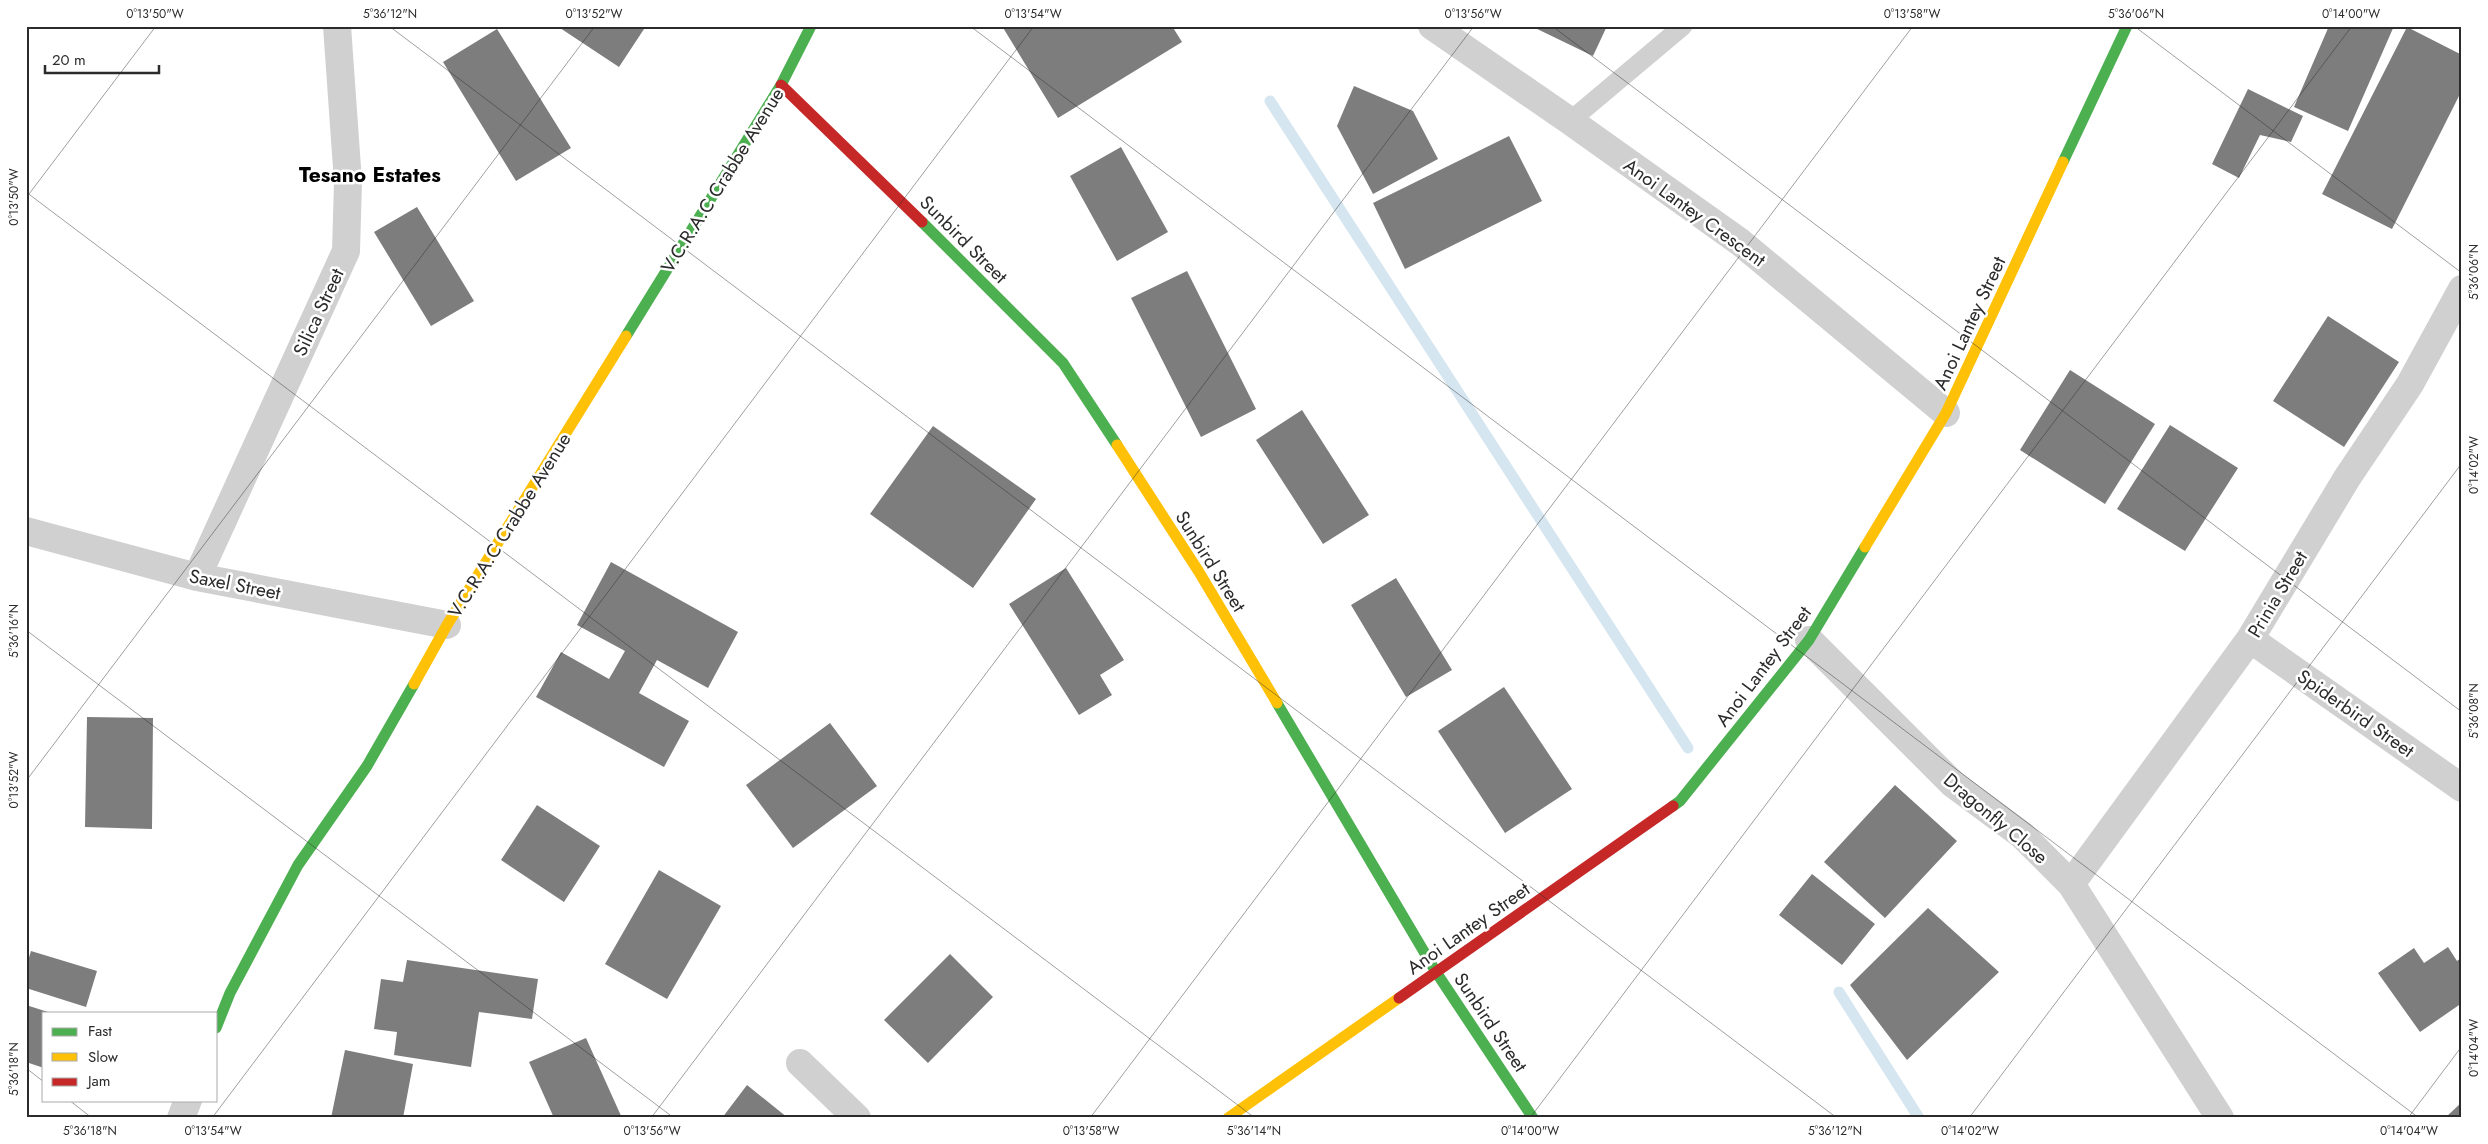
<svg xmlns="http://www.w3.org/2000/svg" width="2488" height="1144" font-family="Jost,sans-serif">
<style>
.lines{fill:none;stroke-linecap:round;stroke-linejoin:round}
.stream{stroke:#d6e6f0;stroke-width:11}
.building{fill:#7d7d7d}
.lane{stroke:#d0d0d0;stroke-width:19}
.street{stroke:#d0d0d0;stroke-width:28}
.fast{stroke:#4caf50;stroke-width:11}
.slow{stroke:#ffc107;stroke-width:11}
.jam{stroke:#c62828;stroke-width:11}
.ticks{fill:none;stroke:#2b2b2b;stroke-width:1;stroke-opacity:0.45}
.labels{text-anchor:middle;stroke-width:5;stroke-linejoin:round;paint-order:stroke}
.street-label{font-size:19px;fill:#2b2b2b;stroke:#fff}
.quarter-label{font-size:21px;font-weight:bold;fill:#000;stroke:#fff}
.neatline{fill:none;stroke:#2b2b2b;stroke-width:2}
.ticks-label{font-size:12px;text-anchor:middle;fill:#2b2b2b}
</style>
<rect width="100%" height="100%" fill="#fff"/>
<g class="lines">
<!-- stream -->
<path class="stream" d="M 1270,101 L 1688,748
M 1839,992 L 1919,1118"/>
</g>
<!-- building -->
<path class="building" d="M 557,26 L 646,26 L 619,67 Z
M 1002,26 L 1172,26 L 1182,42 L 1058,118 Z
M 1531,26 L 1607,26 L 1593,56 Z
M 2329,26 L 2394,26 L 2348,131 L 2294,107 Z
M 2407,27 L 2462,55 L 2462,90 L 2392,229 L 2322,194 Z
M 497,29 L 571,148 L 516,181 L 443,62 Z
M 1354,86 L 1413,111 L 1438,159 L 1373,194 L 1337,126 Z
M 2248,89 L 2303,116 L 2291,142 L 2260,135 L 2239,178 L 2212,164 Z
M 1509,136 L 1542,201 L 1405,269 L 1373,203 Z
M 1121,147 L 1168,232 L 1117,261 L 1070,176 Z
M 417,207 L 474,301 L 431,326 L 374,232 Z
M 1187,271 L 1256,409 L 1201,437 L 1131,298 Z
M 2328,316 L 2399,362 L 2344,447 L 2273,401 Z
M 2070,370 L 2155,424 L 2105,504 L 2020,450 Z
M 1302,410 L 1369,515 L 1323,544 L 1256,440 Z
M 2170,425 L 2238,468 L 2185,551 L 2117,509 Z
M 933,426 L 1036,499 L 973,588 L 870,514 Z
M 611,562 L 738,632 L 708,688 L 657,660 L 639,693 L 689,721 L 664,767 L 536,697 L 561,652 L 609,679 L 625,651 L 577,625 Z
M 1066,568 L 1124,660 L 1100,675 L 1112,695 L 1079,715 L 1009,604 Z
M 1396,578 L 1452,670 L 1406,697 L 1351,605 Z
M 1504,687 L 1572,789 L 1505,833 L 1438,731 Z
M 87,717 L 153,718 L 152,829 L 85,827 Z
M 830,723 L 877,786 L 793,848 L 746,785 Z
M 1895,785 L 1957,841 L 1885,918 L 1824,862 Z
M 537,805 L 600,846 L 564,902 L 501,860 Z
M 659,870 L 721,906 L 667,999 L 605,964 Z
M 1812,874 L 1875,924 L 1842,965 L 1779,915 Z
M 1928,908 L 1999,972 L 1907,1060 L 1850,985 Z
M 2448,947 L 2457,961 L 2462,957 L 2462,1003 L 2420,1032 L 2378,973 L 2414,948 L 2424,963 Z
M 31,951 L 97,971 L 86,1007 L 26,988 L 26,967 Z
M 950,954 L 993,997 L 928,1063 L 884,1020 Z
M 407,960 L 538,979 L 532,1019 L 479,1012 L 471,1067 L 394,1055 L 397,1032 L 374,1029 L 381,979 L 403,982 Z
M 26,1005 L 48,1012 L 44,1013 L 44,1068 L 26,1062 Z
M 586,1038 L 622,1118 L 554,1118 L 529,1062 Z
M 345,1050 L 413,1064 L 403,1118 L 331,1118 Z
M 747,1085 L 788,1118 L 722,1118 Z
M 2462,1102 L 2462,1118 L 2445,1118 Z"/>
<g class="lines">
<!-- lane -->
<path class="lane" d="M 1570,121 L 1683,26"/>
<!-- street -->
<path class="street" d="M 1432,26 L 1570,121 L 1740,242 L 1946,413
M 26,531 L 197,577 L 447,625
M 197,577 L 346,251 L 348,182 L 337,26
M 2250,639 L 2462,788
M 1809,640 L 1953,784 L 2022,835 L 2071,884 L 2220,1118
M 2071,884 L 2250,639 L 2347,478 L 2410,384 L 2462,289
M 800,1063 L 857,1118
M 181,1118 L 188,1100"/>
<!-- fast -->
<path class="fast" d="M 2063,162 L 2127,26
M 922,222 L 1063,363 L 1117,445
M 626,336 L 781,85 L 811,26
M 1277,703 L 1436,972 L 1533,1118
M 1673,806 L 1680,801 L 1809,640 L 1865,547
M 216,1028 L 230,993 L 298,865 L 367,766 L 414,684"/>
<!-- slow -->
<path class="slow" d="M 1117,445 L 1199,572 L 1277,703
M 1865,547 L 1946,413 L 2063,162
M 414,684 L 447,625 L 626,336
M 1228,1118 L 1399,998"/>
<!-- jam -->
<path class="jam" d="M 781,85 L 922,222
M 1399,998 L 1673,806"/>
</g>
<!-- ticks -->
<path class="ticks" d="M 389,26 L 1837,1118M 970,26 L 2419,1118M 1552,26 L 2462,712M 2134,26 L 2462,273M 26,192 L 1255,1118M 26,198 L 156,26M 26,630 L 674,1118M 26,781 L 595,26M 26,1068 L 44,1082M 69,1100 L 92,1118M 212,1118 L 1034,26M 651,1118 L 1474,26M 1090,1118 L 1913,26M 1530,1118 L 2352,26M 1969,1118 L 2462,463M 2408,1118 L 2462,1046"/>
<g class="labels">
<!-- street labels -->
<g class="street-label">
<text transform="translate(722 180) rotate(-58)" y="7">V.C.R.A.C Crabbe Avenue</text>
<text transform="translate(1695 212) rotate(36)" y="7">Anoi Lantey Crescent</text>
<text transform="translate(964 239) rotate(45)" y="7">Sunbird Street</text>
<text transform="translate(318 312) rotate(-65)" y="7">Silica Street</text>
<text transform="translate(1969 323) rotate(-65)" y="7">Anoi Lantey Street</text>
<text transform="translate(509 525) rotate(-58)" y="7">V.C.R.A.C Crabbe Avenue</text>
<text transform="translate(1211 561) rotate(58)" y="7">Sunbird Street</text>
<text transform="translate(235 584) rotate(11)" y="7">Saxel Street</text>
<text transform="translate(2277 594) rotate(-59)" y="7">Prinia Street</text>
<text transform="translate(1763 666) rotate(-53)" y="7">Anoi Lantey Street</text>
<text transform="translate(2356 713) rotate(35)" y="7">Spiderbird Street</text>
<text transform="translate(1996 818) rotate(40)" y="7">Dragonfly Close</text>
<text transform="translate(1468 928) rotate(-35)" y="7">Anoi Lantey Street</text>
<text transform="translate(1491 1022) rotate(56)" y="7">Sunbird Street</text>
</g>
<!-- quarter labels -->
<g class="quarter-label">
<text x="370" y="182">Tesano Estates</text>
</g>
</g>
<!-- border -->
<rect width="2488" height="1144" fill="none" stroke="#ffffff" stroke-width="55"/>
<!-- legend -->
<rect x="42" y="1012" width="175" height="90" fill="#ffffff" stroke="#aaaaaa"/>
<rect x="52" y="1028" width="25" height="8" fill="#4caf50" stroke="#aaaaaa"/>
<text x="88" y="1036" font-size="15" fill="#2b2b2b">Fast</text>
<rect x="52" y="1053" width="25" height="8" fill="#ffc107" stroke="#aaaaaa"/>
<text x="88" y="1062" font-size="15" fill="#2b2b2b">Slow</text>
<rect x="52" y="1078" width="25" height="8" fill="#c62828" stroke="#aaaaaa"/>
<text x="88" y="1086" font-size="15" fill="#2b2b2b">Jam</text>
<!-- scale -->
<path d="M45 65v8h114v-8" fill="none" stroke="#2b2b2b" stroke-width="2.5"/>
<text x="52" y="65" font-size="15" fill="#2b2b2b" stroke="#ffffff" stroke-width="4" paint-order="stroke">20 m</text>
<rect x="28" y="28" width="2432" height="1088" class="neatline"/>
<g class="ticks-label">
<text x="155" y="18">0°13'50"W</text>
<text x="390" y="18">5°36'12"N</text>
<text x="594" y="18">0°13'52"W</text>
<text x="1033" y="18">0°13'54"W</text>
<text x="1473" y="18">0°13'56"W</text>
<text x="1912" y="18">0°13'58"W</text>
<text x="2136" y="18">5°36'06"N</text>
<text x="2351" y="18">0°14'00"W</text>
<text transform="translate(14 197) rotate(-90)" y="4">0°13'50"W</text>
<text transform="translate(2474 272) rotate(-90)" y="4">5°36'06"N</text>
<text transform="translate(2474 465) rotate(-90)" y="4">0°14'02"W</text>
<text transform="translate(14 631) rotate(-90)" y="4">5°36'16"N</text>
<text transform="translate(2474 711) rotate(-90)" y="4">5°36'08"N</text>
<text transform="translate(14 780) rotate(-90)" y="4">0°13'52"W</text>
<text transform="translate(2474 1048) rotate(-90)" y="4">0°14'04"W</text>
<text transform="translate(14 1069) rotate(-90)" y="4">5°36'18"N</text>
<text x="90" y="1135">5°36'18"N</text>
<text x="213" y="1135">0°13'54"W</text>
<text x="652" y="1135">0°13'56"W</text>
<text x="1091" y="1135">0°13'58"W</text>
<text x="1254" y="1135">5°36'14"N</text>
<text x="1530" y="1135">0°14'00"W</text>
<text x="1835" y="1135">5°36'12"N</text>
<text x="1970" y="1135">0°14'02"W</text>
<text x="2409" y="1135">0°14'04"W</text>
</g>
</svg>
